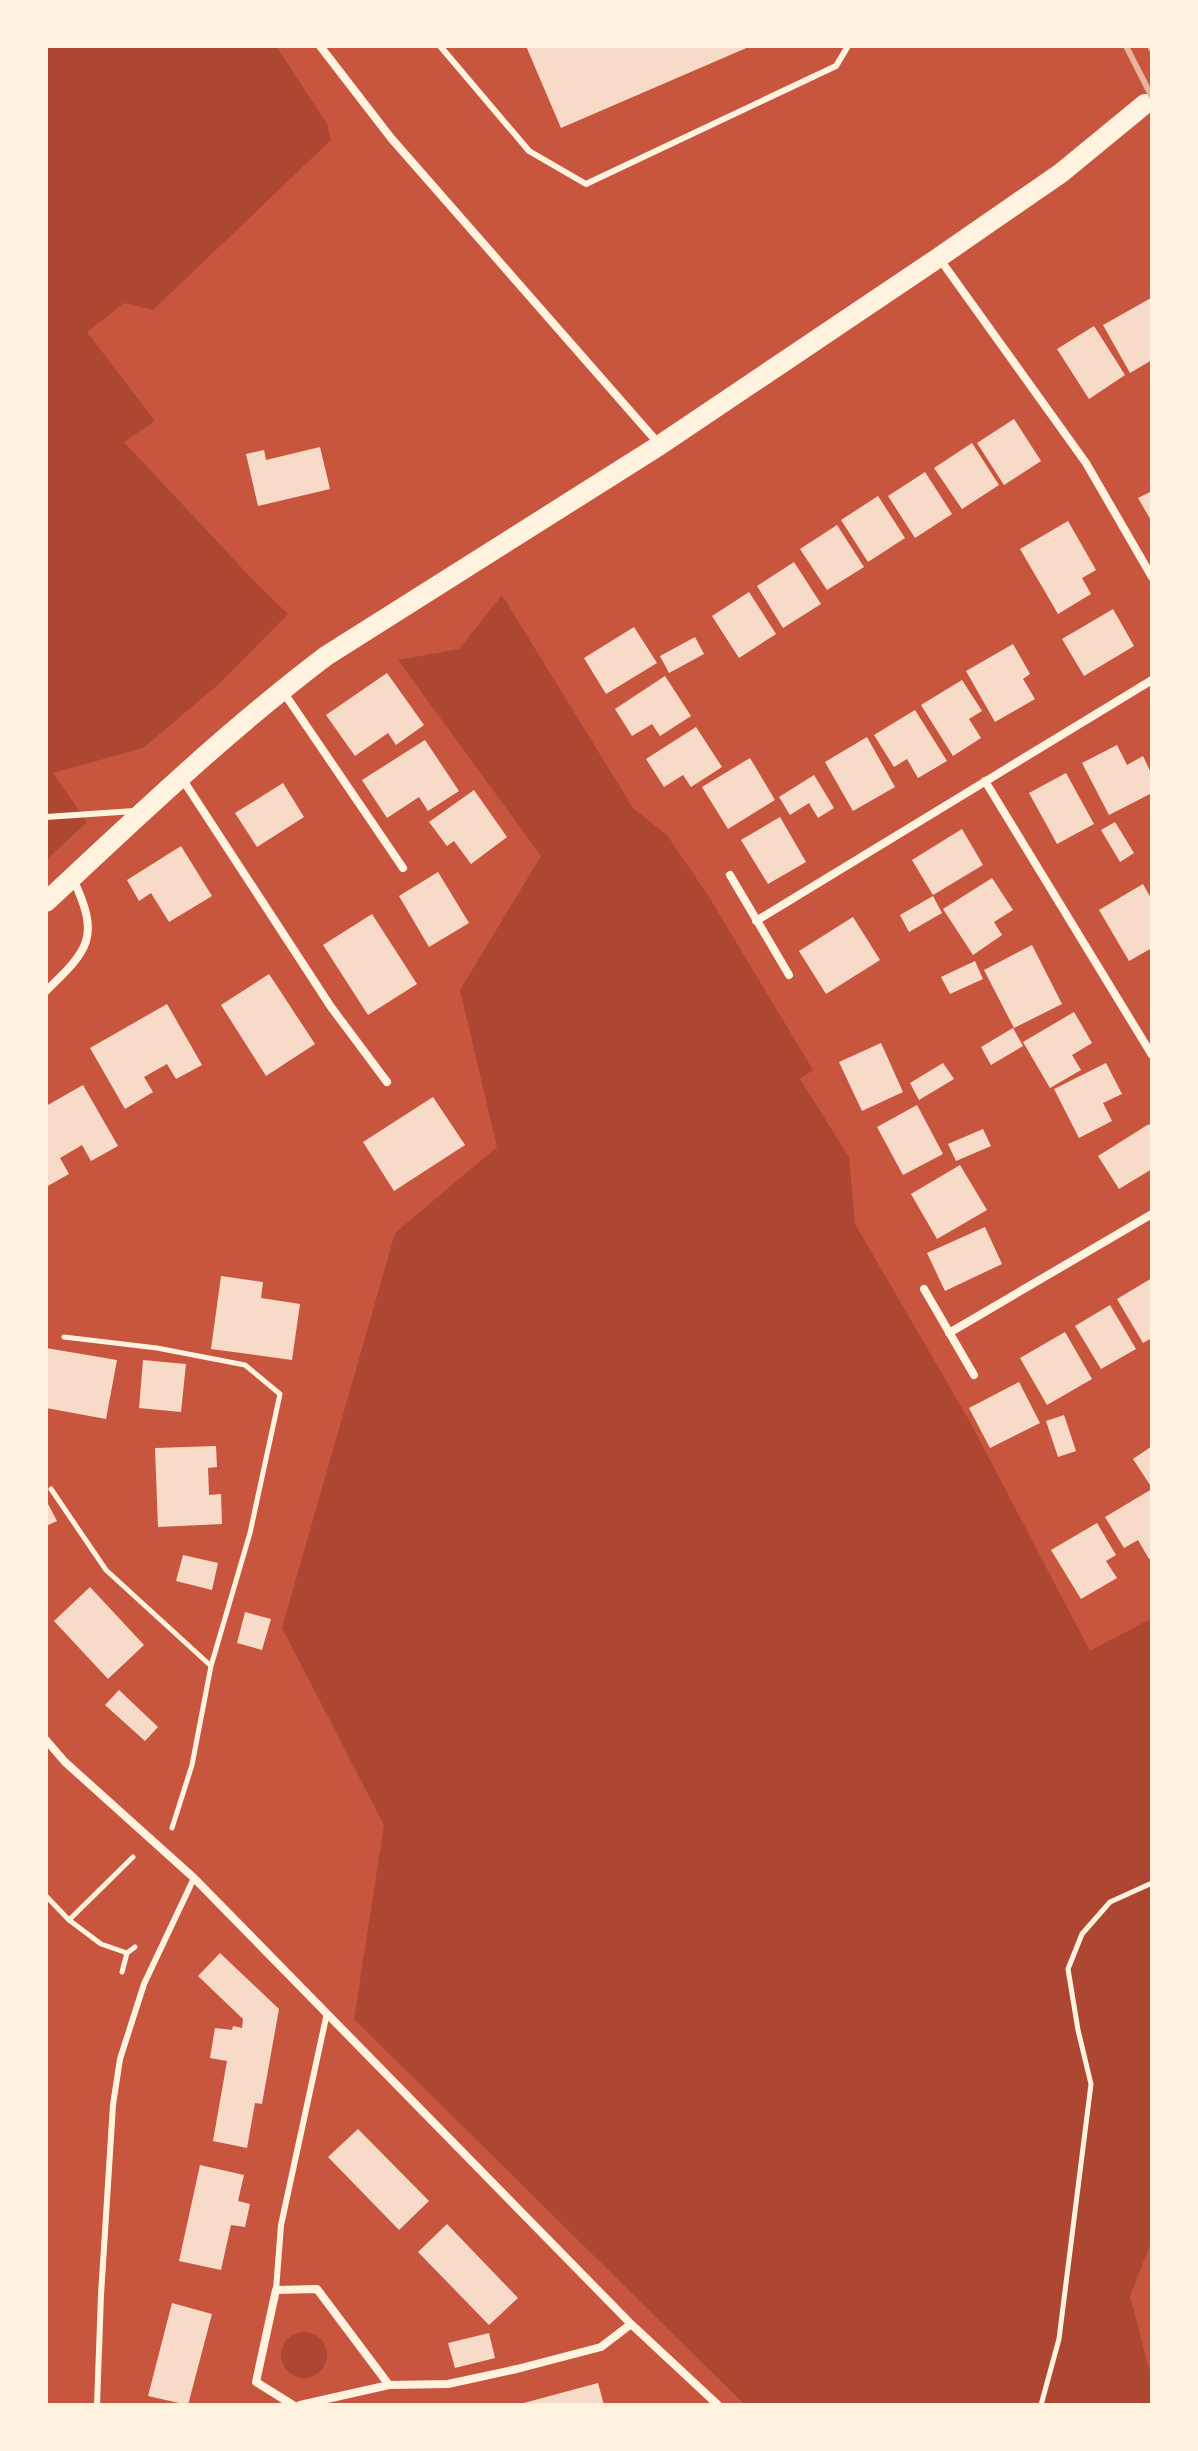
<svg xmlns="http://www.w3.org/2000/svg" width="1198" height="2451" font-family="'Noto Serif',serif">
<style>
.green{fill:#ae4732}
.building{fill:#f7dbc8}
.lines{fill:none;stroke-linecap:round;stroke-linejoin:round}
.path{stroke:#fff3e0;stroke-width:5}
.service{stroke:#fff3e0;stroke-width:6}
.minor{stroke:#fff3e0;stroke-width:8}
.primary{stroke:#fff3e0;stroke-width:20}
.rail{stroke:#e9b49f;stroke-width:6}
</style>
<rect width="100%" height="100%" fill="#c8553d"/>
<!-- green -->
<path class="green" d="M 46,46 L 276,46 L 327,124 L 331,140 L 153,310 L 124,303 L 87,332 L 155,421 L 124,442 L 255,582 L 288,614 L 219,684 L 143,748 L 53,773 L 87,822 L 46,860 Z
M 502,595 L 633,808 L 667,835 L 709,897 L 813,1070 L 800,1079 L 849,1157 L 855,1224 L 969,1420 L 1090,1651 L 1152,1618 L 1152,2240 L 1130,2296 L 1152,2380 L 1152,2405 L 745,2405 L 354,2019 L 384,1825 L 282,1628 L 395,1233 L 497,1147 L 460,990 L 541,856 L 398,660 L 459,649 Z
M281 2355a23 23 0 1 1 46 0a23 23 0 1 1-46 0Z"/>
<!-- building -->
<path class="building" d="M 526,46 L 751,46 L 561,128 Z
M 1151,298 L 1152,360 L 1130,373 L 1103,325 Z
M 1094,326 L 1125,375 L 1089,399 L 1057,349 Z
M 1014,419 L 1041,461 L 1004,485 L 977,443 Z
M 972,443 L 999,485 L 962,509 L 934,468 Z
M 320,447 L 330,489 L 258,506 L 246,454 L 264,450 L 266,460 Z
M 925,472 L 952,514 L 915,538 L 888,496 Z
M 1152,491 L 1152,522 L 1138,498 Z
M 878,496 L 905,538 L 868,562 L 841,520 Z
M 1068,521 L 1096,570 L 1082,578 L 1091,594 L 1058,614 L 1020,549 Z
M 837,525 L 864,567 L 827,590 L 800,549 Z
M 794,562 L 821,604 L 783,628 L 757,586 Z
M 749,592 L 776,634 L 739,658 L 712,616 Z
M 1113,609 L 1134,646 L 1084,676 L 1062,639 Z
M 634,627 L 657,663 L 606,694 L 584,658 Z
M 695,637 L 704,654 L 669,673 L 660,656 Z
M 1013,644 L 1030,674 L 1023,679 L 1035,699 L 995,722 L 966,671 Z
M 387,673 L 424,725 L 396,745 L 388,733 L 355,756 L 326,715 Z
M 665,676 L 691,716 L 660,736 L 652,724 L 632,736 L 615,709 Z
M 962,680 L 982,711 L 969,719 L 981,738 L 953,756 L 921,705 Z
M 915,710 L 947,761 L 918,778 L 907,759 L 894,767 L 874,735 Z
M 696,727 L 722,767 L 691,787 L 683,775 L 664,787 L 646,759 Z
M 867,737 L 895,787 L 853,811 L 825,762 Z
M 425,740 L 459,791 L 428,811 L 419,797 L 387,818 L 362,780 Z
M 1117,745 L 1127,765 L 1143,756 L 1152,775 L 1152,793 L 1109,815 L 1082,763 Z
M 750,758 L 775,800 L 728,829 L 702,787 Z
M 1066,773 L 1094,824 L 1057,844 L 1029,793 Z
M 814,775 L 834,808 L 818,818 L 809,803 L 790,815 L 779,797 Z
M 283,783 L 304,817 L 257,847 L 235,813 Z
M 474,790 L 507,837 L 471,864 L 454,841 L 447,846 L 429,822 Z
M 780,817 L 806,862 L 768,884 L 741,840 Z
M 1115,822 L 1134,853 L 1120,862 L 1101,830 Z
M 962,829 L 983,865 L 933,895 L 912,860 Z
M 181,846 L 212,896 L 169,922 L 151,893 L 139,901 L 127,880 Z
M 438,872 L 469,923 L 429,947 L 399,896 Z
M 992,878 L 1013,910 L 994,922 L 1002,935 L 973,955 L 943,909 Z
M 1143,884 L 1152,900 L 1152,948 L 1129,961 L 1099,910 Z
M 933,896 L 942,913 L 909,932 L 900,915 Z
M 372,914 L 417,984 L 368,1015 L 323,945 Z
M 853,917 L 880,960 L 826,994 L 799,951 Z
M 1032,945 L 1062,1004 L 1014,1028 L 984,970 Z
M 975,961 L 983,979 L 950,994 L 941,977 Z
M 269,974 L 315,1044 L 266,1076 L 221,1005 Z
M 167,1004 L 202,1065 L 176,1079 L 167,1064 L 144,1077 L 153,1092 L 125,1109 L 90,1048 Z
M 1074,1012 L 1092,1043 L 1072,1055 L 1081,1070 L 1050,1088 L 1023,1042 Z
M 1013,1028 L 1023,1046 L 991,1065 L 981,1047 Z
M 881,1043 L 903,1092 L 862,1111 L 839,1062 Z
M 943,1063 L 954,1079 L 919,1100 L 910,1083 Z
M 1106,1063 L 1122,1094 L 1103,1103 L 1112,1121 L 1079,1138 L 1054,1089 Z
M 83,1085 L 118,1146 L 91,1161 L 82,1145 L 60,1158 L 69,1174 L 46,1187 L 46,1106 Z
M 433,1097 L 465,1145 L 394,1191 L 363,1142 Z
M 917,1105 L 943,1154 L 903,1175 L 877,1127 Z
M 1149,1124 L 1152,1129 L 1152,1169 L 1119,1189 L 1098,1156 Z
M 983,1129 L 991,1146 L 956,1161 L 948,1144 Z
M 960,1165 L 987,1210 L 937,1239 L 911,1194 Z
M 985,1227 L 1002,1264 L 945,1291 L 927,1253 Z
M 221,1276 L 263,1282 L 261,1298 L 300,1304 L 292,1360 L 211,1349 Z
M 1152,1278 L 1152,1338 L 1143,1343 L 1117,1299 Z
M 1110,1305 L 1136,1349 L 1101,1369 L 1075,1326 Z
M 1065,1332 L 1092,1379 L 1047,1405 L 1020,1358 Z
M 46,1348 L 117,1360 L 106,1419 L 46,1408 Z
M 143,1360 L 186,1364 L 181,1412 L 139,1408 Z
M 1019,1382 L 1040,1423 L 990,1448 L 969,1408 Z
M 1064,1415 L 1076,1451 L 1058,1457 L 1046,1421 Z
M 216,1446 L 217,1467 L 208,1468 L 209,1495 L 221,1494 L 222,1524 L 158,1527 L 155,1448 Z
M 1152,1446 L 1152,1488 L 1133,1459 Z
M 1152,1489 L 1152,1557 L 1149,1559 L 1138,1540 L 1124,1548 L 1105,1517 Z
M 46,1500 L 57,1521 L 46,1526 Z
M 1097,1523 L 1116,1555 L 1106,1561 L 1117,1578 L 1081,1599 L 1051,1550 Z
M 183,1555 L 218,1563 L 212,1590 L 176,1581 Z
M 90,1587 L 144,1645 L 108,1679 L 54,1621 Z
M 245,1612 L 271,1619 L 262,1650 L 237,1643 Z
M 119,1690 L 158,1727 L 145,1741 L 105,1705 Z
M 220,1953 L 279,2009 L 262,2104 L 255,2103 L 247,2148 L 213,2141 L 227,2061 L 210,2058 L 215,2028 L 232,2030 L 233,2026 L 242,2028 L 243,2019 L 198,1976 Z
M 358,2129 L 429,2201 L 399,2230 L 328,2157 Z
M 200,2165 L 244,2175 L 238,2201 L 250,2204 L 245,2227 L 231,2225 L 221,2270 L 179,2261 Z
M 447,2224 L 518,2298 L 489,2325 L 418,2252 Z
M 172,2303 L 212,2314 L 188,2405 L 148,2396 Z
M 489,2333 L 495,2358 L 455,2368 L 448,2343 Z
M 598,2383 L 604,2405 L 520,2405 L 520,2404 Z"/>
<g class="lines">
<!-- path -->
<path class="path" d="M 64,1337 L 157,1348 L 245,1365 L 280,1394 L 250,1533 L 211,1666 L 192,1765 L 172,1828
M 51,1489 L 106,1570 L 211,1666
M 46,1896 L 69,1920 L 133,1857
M 69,1920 L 101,1944 L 127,1953
M 122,1972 L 127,1953 L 135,1947
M 1041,2405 L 1059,2339 L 1091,2084 L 1078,2030 L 1068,1969 L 1082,1934 L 1110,1902 L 1152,1883"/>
<!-- service -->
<path class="service" d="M 440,46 L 529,151 L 586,184 L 836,66 L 848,46
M 46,817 L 134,811
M 276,2290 L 281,2225 L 327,2013
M 97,2405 L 101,2295 L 113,2105 L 120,2059 L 144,1984 L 194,1878"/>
<!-- minor -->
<path class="minor" d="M 320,46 L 391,138 L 659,444
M 939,258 L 1086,463 L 1152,577
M 282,690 L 403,868
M 181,777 L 331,1007 L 387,1082
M 985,781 L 1152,1055
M 730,875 L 789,975
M 756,921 L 1152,680
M 46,991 C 90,949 100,936 73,879
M 924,1289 L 974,1375
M 949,1333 L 1152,1214
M 46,1740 L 65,1762 L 194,1878 L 631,2324 L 718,2405
M 293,2405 L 256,2382 L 276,2290 L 317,2289 L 389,2385
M 300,2405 L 389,2385 L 448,2384 L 517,2369 L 601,2347 L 631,2324"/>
<!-- primary -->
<path class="primary" d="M 46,902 C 137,817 227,731 326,656 L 660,445 L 938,258 L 1061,173 L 1145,104"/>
<!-- rail -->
<path class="rail" d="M 1126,46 L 1152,97
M 1150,46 L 1152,50"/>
</g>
<!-- border -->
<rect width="1198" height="2451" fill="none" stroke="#fff3e0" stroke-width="96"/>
</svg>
